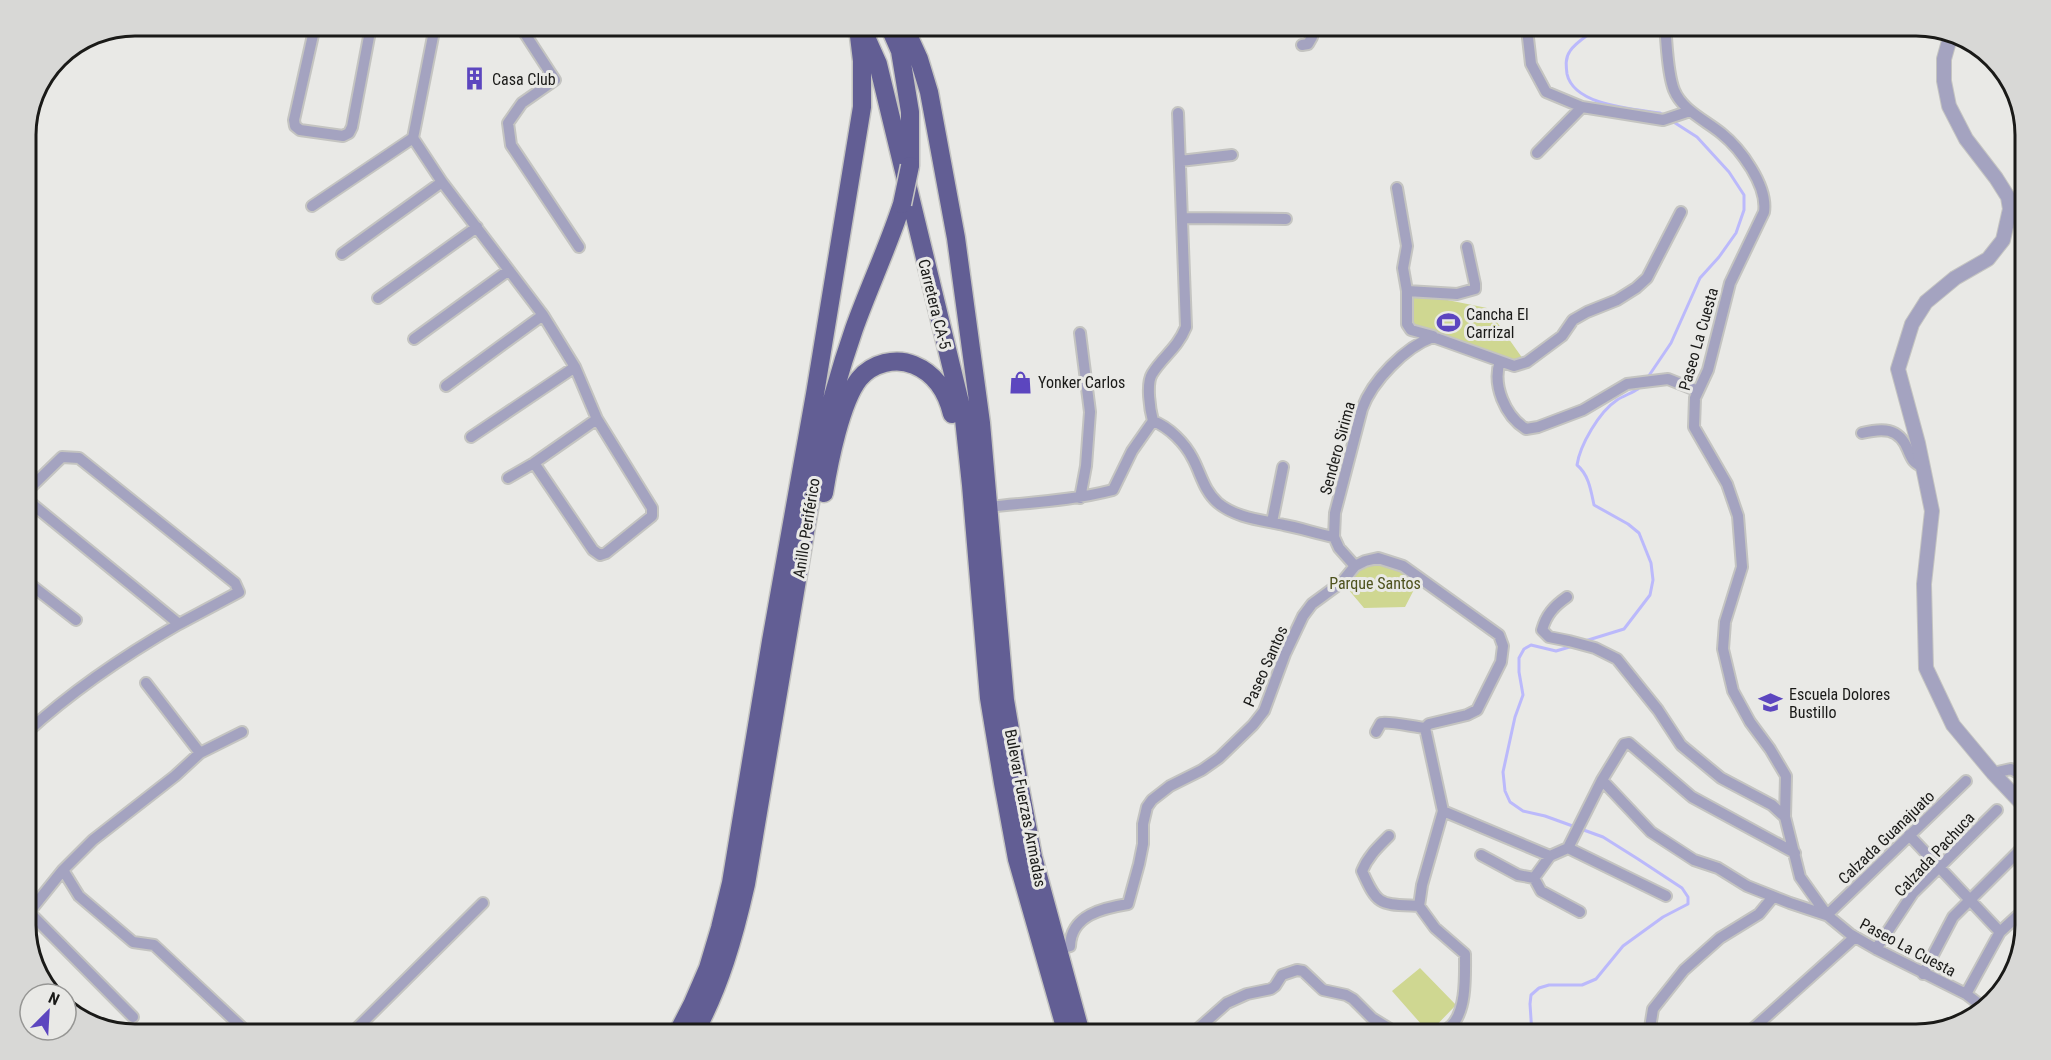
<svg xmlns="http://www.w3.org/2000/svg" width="2051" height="1060" font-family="'Roboto Condensed',sans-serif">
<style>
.green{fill:#cfd791}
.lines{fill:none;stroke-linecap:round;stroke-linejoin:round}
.stream{stroke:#bbb9fb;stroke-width:3}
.minor-casing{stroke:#c4c4c1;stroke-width:14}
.tertiary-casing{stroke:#c4c4c1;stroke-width:16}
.trunk-casing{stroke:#c4c4c1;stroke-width:21}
.minor{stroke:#a4a3c0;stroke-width:10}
.tertiary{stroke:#a4a3c0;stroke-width:14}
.trunk{stroke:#625e94;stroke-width:18}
.trunk-bridge-casing{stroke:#c4c4c1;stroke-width:21;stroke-linecap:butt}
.trunk-bridge{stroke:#625e94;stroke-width:18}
.labels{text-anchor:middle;stroke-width:6;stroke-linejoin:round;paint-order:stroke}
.poi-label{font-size:16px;fill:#1a1a18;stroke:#e9e9e6;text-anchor:start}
.street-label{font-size:16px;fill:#1a1a18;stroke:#e9e9e6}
.park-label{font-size:16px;fill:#4e521e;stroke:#e9e9e6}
.rim{fill:none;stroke:#1a1a18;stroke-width:3}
</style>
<rect width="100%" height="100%" fill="#e9e9e6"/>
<!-- green -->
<path class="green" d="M 1413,293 L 1487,308 L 1523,359 L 1501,359 L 1413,332 Z
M 1378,558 L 1420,578 L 1405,607 L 1364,608 L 1342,582 L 1346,575 Z
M 1420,968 L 1456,1005 L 1429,1033 L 1392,991 Z"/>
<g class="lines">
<!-- stream -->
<path class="stream" d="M 1596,26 L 1594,30 C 1587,36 1575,43 1570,51 C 1565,58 1566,66 1567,74 C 1574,106 1634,109 1660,113 L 1664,116
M 1648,377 L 1671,343 L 1700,278 L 1719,257 L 1736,233 L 1744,210 L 1744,195 L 1729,172 L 1697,137 L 1672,121
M 1585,641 L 1624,629 L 1650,595 L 1653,580 L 1651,563 L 1639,533 L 1628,524 L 1594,505 C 1591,491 1589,475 1577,465 C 1580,445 1599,412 1617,400 C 1623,396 1632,393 1638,389
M 1532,1034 L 1530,1004 L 1531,995 L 1539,988 L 1549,985 L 1582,985 L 1596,979 L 1623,946 L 1663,917 L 1688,904 L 1688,897 L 1682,888 L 1638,859 L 1603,837 L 1545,816 L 1523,811 L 1510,802 L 1505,791 L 1503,772 L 1515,717 L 1523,695 L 1519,672 L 1519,658 L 1524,649 L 1531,645 L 1556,651 L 1573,646"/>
<defs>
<path id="minor" d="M 315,26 L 294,120 L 295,126 L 300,130 L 343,136 L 349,133 L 352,127 L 371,26
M 435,26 L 413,138 L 442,182 L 543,315 L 575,367 L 597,419 L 652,508 L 652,516 L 606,553 L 600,555 L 593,550 L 534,463
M 520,26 L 555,80 L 522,103 L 508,123 L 511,145 L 579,247
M 1665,26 C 1667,44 1667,72 1674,90 C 1682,110 1705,120 1721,133 C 1741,149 1768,186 1764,212 L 1730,283 L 1708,370 L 1695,398 L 1694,427 L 1727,484 L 1738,516 L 1742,567 L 1725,622 L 1723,649 L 1733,691 L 1750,722 L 1770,749 L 1786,776 L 1785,817 L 1800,877 L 1827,915 L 1850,934 L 1876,949 L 1966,994 L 1983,1007
M 1528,38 L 1531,64 L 1546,92 L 1582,107 L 1663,120 L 1690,111
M 1302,45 L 1308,44 L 1312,37 L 1306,26
M 1537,153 L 1582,107
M 1180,161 L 1232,155
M 1397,188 L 1407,246 L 1403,268 L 1407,291
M 312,206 L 413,138
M 1183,218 L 1286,219
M 342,254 L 442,182
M 378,298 L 477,227
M 1080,333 L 1090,412 L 1086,466 L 1080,498
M 1433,336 L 1411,330 L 1407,324 L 1407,291 L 1457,294 L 1475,289 L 1475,284 L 1467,247
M 414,339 L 509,270
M 1500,361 L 1514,366 L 1527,362 L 1562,336 L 1573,320 L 1587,312 L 1617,300 L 1636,288 L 1647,278 L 1681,212
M 446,386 L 543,315
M 1153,421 C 1150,410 1146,384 1152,374 C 1163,356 1177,349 1186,327 L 1178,113
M 1153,421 C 1169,427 1185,443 1193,459 C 1201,474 1204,491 1218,503 C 1236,518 1262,520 1284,525 C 1301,528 1317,534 1334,537
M 1862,433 C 1882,428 1899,427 1908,450 C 1912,459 1913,463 1923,467
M 471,437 L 575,367
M 508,478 L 534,463 L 597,419
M 26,492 L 62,457 L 79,458 L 235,583 L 239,592 L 179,624
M 26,499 L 179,624 C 125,655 72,691 26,733
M 989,507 C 1033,502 1070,501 1113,490 L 1132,451 L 1153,421
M 1272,522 L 1283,467
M 1355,566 L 1339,548 L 1334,537 L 1335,513 L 1362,409 C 1372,381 1405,347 1433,337 L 1500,361 C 1492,385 1505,416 1526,429 L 1538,427 L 1583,410 L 1627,384 L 1668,379 L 1698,391
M 26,581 L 76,620
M 1567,597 C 1554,606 1546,615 1542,630 L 1549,637 L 1569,641 L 1595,648 L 1617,659 L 1658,710 L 1681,745 L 1721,778 L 1772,805 L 1785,817
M 146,683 L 200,753
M 1376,732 L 1381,723 C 1389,721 1414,727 1425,728
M 1993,773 L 2011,769 L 2025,777
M 1602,780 L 1651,832 L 1694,860 L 1718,868 L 1747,886 L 1790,903 L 1826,915
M 1443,811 L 1550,856 L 1568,848 L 1602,780 L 1624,744 L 1629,743 L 1692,797 L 1795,853
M 1909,835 L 2000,932
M 1389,836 C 1378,847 1368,856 1362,871 C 1378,907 1380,904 1419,906
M 1568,848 L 1666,896
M 1481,855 L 1518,875 L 1534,878 L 1550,856
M 63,870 L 79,896 L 133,942 L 154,945 L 249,1034
M 1534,878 L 1541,891 L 1580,912
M 29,912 L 133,1017
M 1827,915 L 1966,781
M 26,916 L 63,870 L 93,840 L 175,776 L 200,753 L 242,732
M 1876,949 L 1913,893 L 1997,810
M 1058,950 L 1070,946 C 1071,915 1103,908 1128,904 L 1139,864 L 1143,844 L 1143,824 L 1147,807 L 1152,800 L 1170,786 L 1202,770 L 1219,758 L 1253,725 L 1264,711 L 1285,654 L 1303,616 L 1312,604 L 1342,582 L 1355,566 L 1365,561 L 1378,558 L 1403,566 L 1499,635 L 1503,646 L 1501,662 L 1477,710 L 1467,715 L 1429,724 L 1425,728 L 1443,811 L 1422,885 L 1419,906 L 1435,928 L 1465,954 C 1465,974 1467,1011 1451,1026 C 1448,1029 1443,1032 1440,1034
M 1923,974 L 1953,917 L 2025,845
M 1966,994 L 2000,932 L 2025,909
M 351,1034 L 483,903
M 1192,1034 L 1227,1003 L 1247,994 L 1271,989 L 1275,986 L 1282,975 L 1297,970 L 1303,971 L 1323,990 L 1346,995 L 1353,999 L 1372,1018 L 1398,1034
M 1649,1034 L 1653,1009 L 1684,970 L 1720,938 L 1759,914 L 1773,897
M 1747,1034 L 1855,937"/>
<path id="tertiary" d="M 1951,34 L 1944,59 L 1944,81 L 1949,106 L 1966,139 L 1996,178 L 2008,197 L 2010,209 L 2003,240 L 1988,259 L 1955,278 L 1926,302 L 1912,324 L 1898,369 L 1918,443 L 1932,511 L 1924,584 L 1926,668 L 1953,725 L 1993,773 L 2025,807"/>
<path id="trunk" d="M 861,26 L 878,64 L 964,419 L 971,485 L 989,698 L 1003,783 L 1017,859 L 1067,1034
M 889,26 L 900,51 L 910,112 L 910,166
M 904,26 L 919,59 L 929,92 L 956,238 L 981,423 L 1005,700 L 1019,783 L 1033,857 L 1081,1034
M 824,493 C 829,462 841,402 859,379 C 872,363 896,357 914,365 C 936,374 947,393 952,414
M 677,1034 L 692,1005 L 708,968 L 720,928 L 731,883 L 771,641 L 815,394 L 862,107 L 862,61 L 859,36
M 694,1034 C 720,987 734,937 746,884 L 817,461 C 827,416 839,372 854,329 C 869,287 888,247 902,204"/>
</defs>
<!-- minor casing -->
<use href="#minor" class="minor-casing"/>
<!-- tertiary casing -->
<use href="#tertiary" class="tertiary-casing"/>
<!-- trunk casing -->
<use href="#trunk" class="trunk-casing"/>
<!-- minor -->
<use href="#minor" class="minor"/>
<!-- tertiary -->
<use href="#tertiary" class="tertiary"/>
<!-- trunk -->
<use href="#trunk" class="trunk"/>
<defs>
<path id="trunk-bridge" d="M 902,204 L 910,166"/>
</defs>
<!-- trunk-bridge casing -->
<use href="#trunk-bridge" class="trunk-bridge-casing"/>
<!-- trunk-bridge -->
<use href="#trunk-bridge" class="trunk-bridge"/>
</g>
<!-- icons -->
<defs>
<symbol id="building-bare" viewBox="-9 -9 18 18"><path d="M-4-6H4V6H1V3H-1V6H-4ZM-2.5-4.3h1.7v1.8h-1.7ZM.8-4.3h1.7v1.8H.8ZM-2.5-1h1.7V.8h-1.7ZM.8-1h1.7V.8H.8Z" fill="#5c46bf" stroke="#e9e9e6" stroke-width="2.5" paint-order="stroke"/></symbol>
<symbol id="stadium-bare" viewBox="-9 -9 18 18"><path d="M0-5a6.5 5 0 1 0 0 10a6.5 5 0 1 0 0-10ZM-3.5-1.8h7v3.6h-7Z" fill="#5c46bf" stroke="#e9e9e6" stroke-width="2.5" paint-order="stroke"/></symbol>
<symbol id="shop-bare" viewBox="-9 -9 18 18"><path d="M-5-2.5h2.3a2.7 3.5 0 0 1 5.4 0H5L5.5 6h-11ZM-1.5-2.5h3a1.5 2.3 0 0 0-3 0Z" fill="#5c46bf" stroke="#e9e9e6" stroke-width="2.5" paint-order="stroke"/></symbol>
<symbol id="school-bare" viewBox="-9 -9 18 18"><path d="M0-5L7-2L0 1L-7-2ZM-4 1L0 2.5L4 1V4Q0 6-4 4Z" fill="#5c46bf" stroke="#e9e9e6" stroke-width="2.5" paint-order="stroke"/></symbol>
</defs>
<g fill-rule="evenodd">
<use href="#building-bare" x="458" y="62" width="33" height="33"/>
<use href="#stadium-bare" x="1432" y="306" width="33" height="33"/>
<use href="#shop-bare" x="1004" y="366" width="33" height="33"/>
<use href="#school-bare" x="1754" y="686" width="33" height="33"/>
</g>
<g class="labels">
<!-- poi labels -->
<g class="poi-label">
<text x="492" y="85">Casa Club</text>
<text x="1466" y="320">Cancha El<tspan x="1466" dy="18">Carrizal</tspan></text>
<text x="1038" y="388">Yonker Carlos</text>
<text x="1789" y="700">Escuela Dolores<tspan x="1789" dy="18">Bustillo</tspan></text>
</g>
<!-- street labels -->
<g class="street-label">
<text transform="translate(935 304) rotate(76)" y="6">Carretera CA-5</text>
<text transform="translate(1698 339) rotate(-74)" y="6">Paseo La Cuesta</text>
<text transform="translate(1337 448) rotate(-75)" y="6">Sendero Sirima</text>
<text transform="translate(806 528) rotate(-81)" y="6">Anillo Periférico</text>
<text transform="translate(1265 666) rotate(-66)" y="6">Paseo Santos</text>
<text transform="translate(1026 808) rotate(79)" y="6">Bulevar Fuerzas Armadas</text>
<text transform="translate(1886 837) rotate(-44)" y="6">Calzada Guanajuato</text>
<text transform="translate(1934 854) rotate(-47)" y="6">Calzada Pachuca</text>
<text transform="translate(1908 947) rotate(28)" y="6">Paseo La Cuesta</text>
</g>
<!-- park labels -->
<g class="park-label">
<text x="1375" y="589">Parque Santos</text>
</g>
</g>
<!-- crop -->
<path d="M0 0H2051V1060H0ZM135 36H1916A99 99 0 0 1 2015 135V925A99 99 0 0 1 1916 1024H135A99 99 0 0 1 36 925V135A99 99 0 0 1 135 36Z" fill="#d8d8d6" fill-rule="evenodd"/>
<path class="rim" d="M135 36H1916A99 99 0 0 1 2015 135V925A99 99 0 0 1 1916 1024H135A99 99 0 0 1 36 925V135A99 99 0 0 1 135 36Z"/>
<!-- north arrow -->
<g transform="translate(48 1012) rotate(24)"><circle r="28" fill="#e9e9e6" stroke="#969694" stroke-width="1.5"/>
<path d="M0-4.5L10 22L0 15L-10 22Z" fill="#5c46bf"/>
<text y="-9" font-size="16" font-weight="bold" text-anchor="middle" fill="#1a1a18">N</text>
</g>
</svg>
